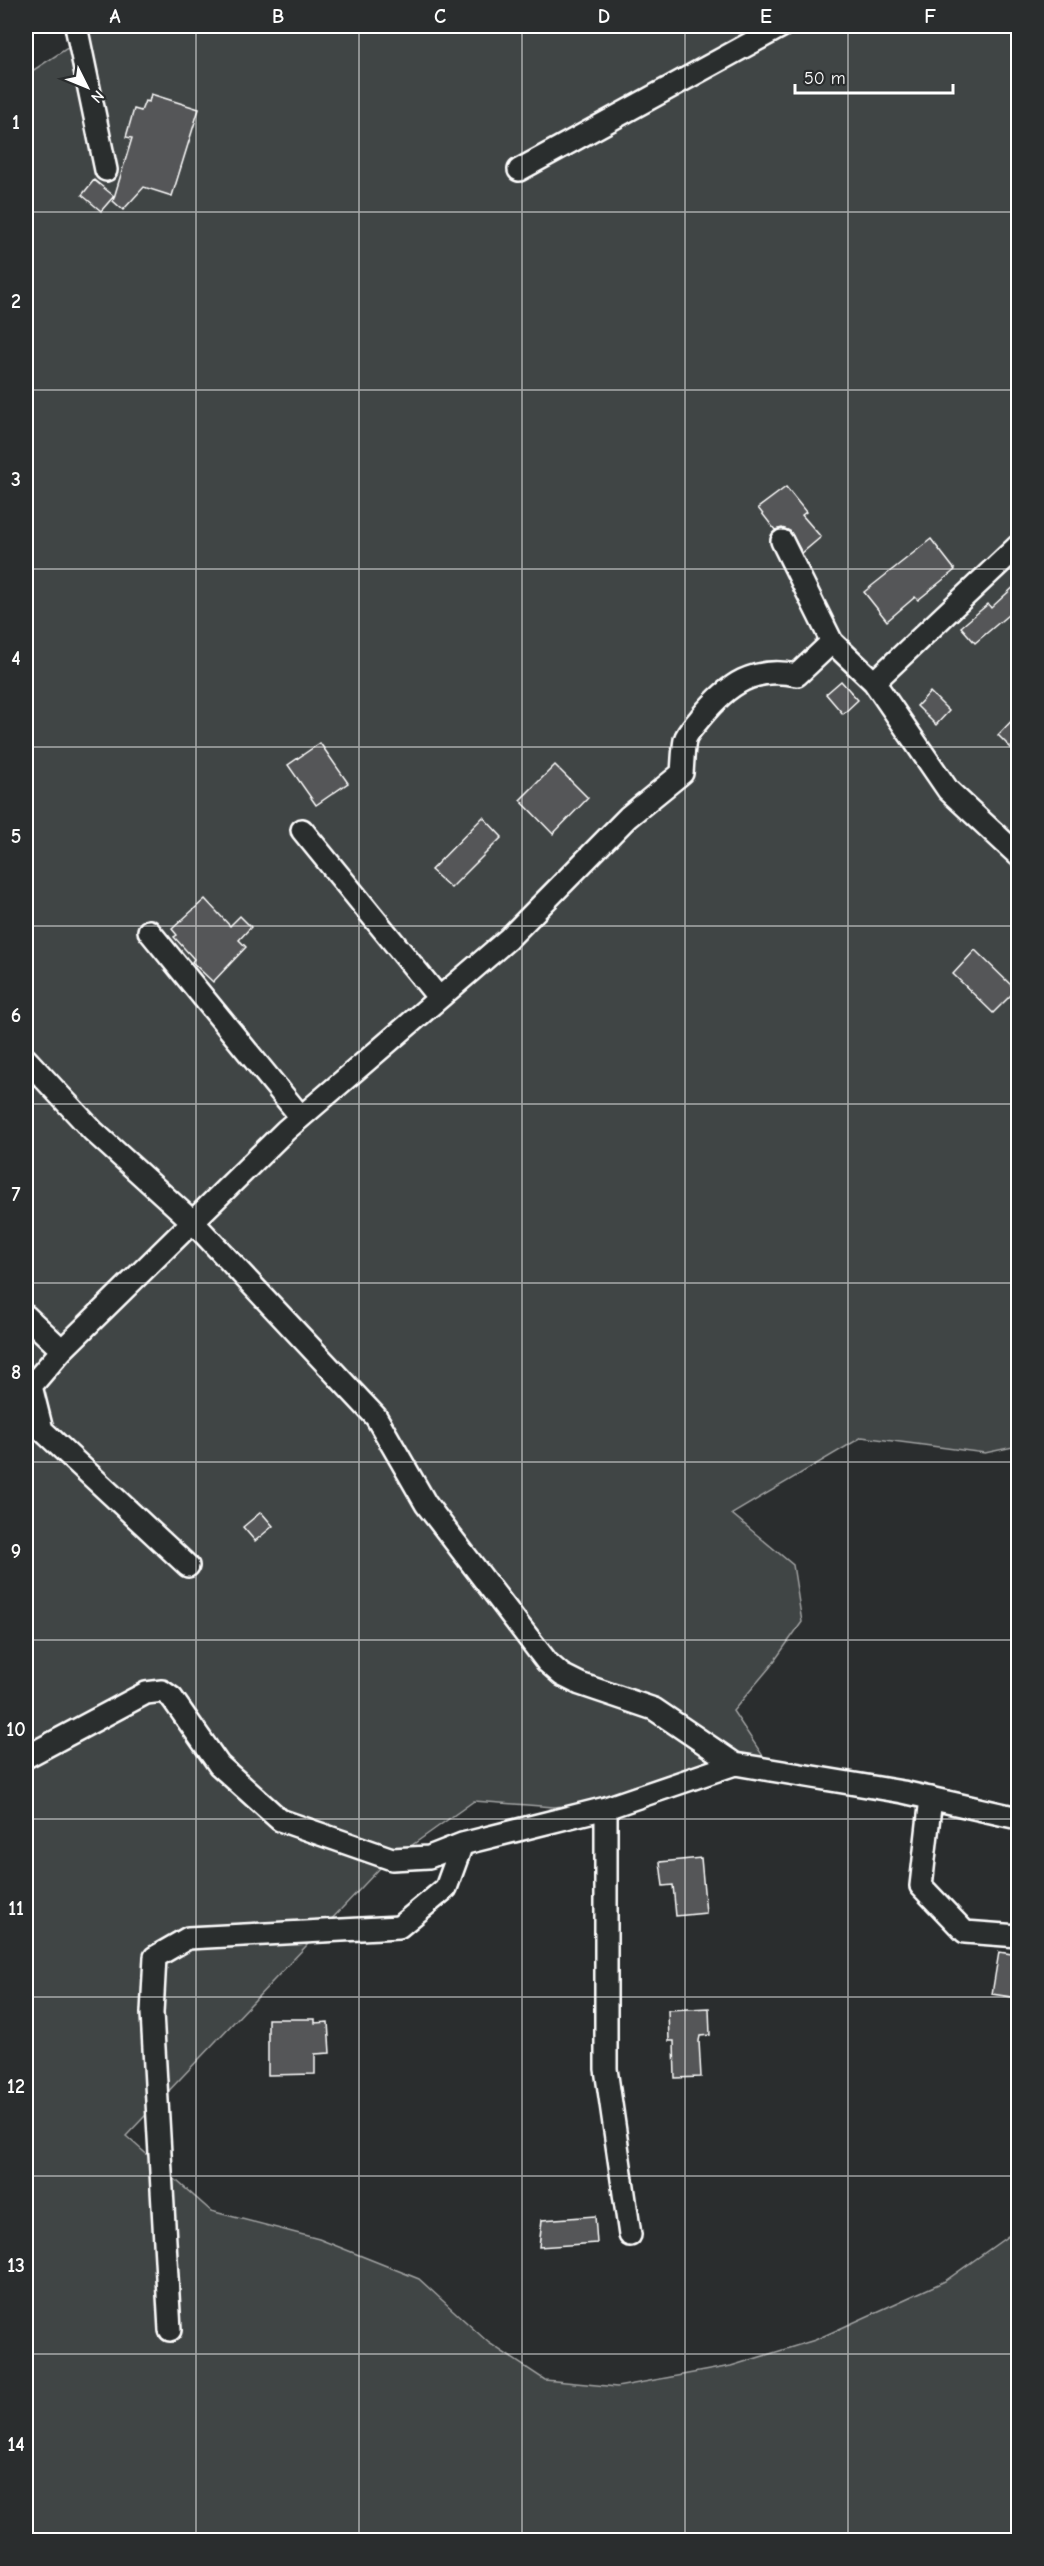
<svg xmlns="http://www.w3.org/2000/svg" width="1044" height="2566" font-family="'Comic Neue',sans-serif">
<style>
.green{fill:#414445;stroke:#a0a2a2;stroke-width:1.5}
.building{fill:#555758;stroke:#fff;stroke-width:1.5}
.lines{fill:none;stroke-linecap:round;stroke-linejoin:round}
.minor-casing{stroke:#fff;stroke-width:26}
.minor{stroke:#2a2d2e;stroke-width:21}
.grid{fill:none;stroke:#fff;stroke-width:1.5;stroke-opacity:0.55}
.neatline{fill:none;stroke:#fff;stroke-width:2}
.grid-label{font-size:20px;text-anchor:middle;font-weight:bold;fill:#fff}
</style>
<rect width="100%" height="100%" fill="#2a2d2e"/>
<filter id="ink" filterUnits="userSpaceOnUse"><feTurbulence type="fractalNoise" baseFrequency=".0167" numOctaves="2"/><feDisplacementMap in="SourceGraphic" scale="12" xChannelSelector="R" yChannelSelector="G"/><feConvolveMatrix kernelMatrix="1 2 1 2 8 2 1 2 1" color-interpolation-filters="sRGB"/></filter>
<g filter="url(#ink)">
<!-- green -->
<path class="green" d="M 80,26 L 1018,26 L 1018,1446 L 985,1453 L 862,1437 L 732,1514 L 793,1565 L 802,1622 L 770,1667 L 733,1711 L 765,1759 L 667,1795 L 554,1807 L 474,1801 L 380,1868 L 126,2136 L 211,2211 L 319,2239 L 419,2279 L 489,2343 L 545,2380 L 617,2387 L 731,2366 L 815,2340 L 945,2281 L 1018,2229 L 1018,2540 L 26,2540 L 26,75 L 83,38 Z"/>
<!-- building -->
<path class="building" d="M 151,94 L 199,109 L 172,196 L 144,187 L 123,210 L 113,201 L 132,138 L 126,137 L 134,109 L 141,111 L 145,101 L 149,102 Z
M 94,180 L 114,196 L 101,211 L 82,195 Z
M 786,487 L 806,512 L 802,515 L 821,537 L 802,553 L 790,531 L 782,528 L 775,530 L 758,508 Z
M 931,539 L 955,570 L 918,600 L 915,597 L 887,621 L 864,592 Z
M 1018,583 L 1018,627 L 1008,615 L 975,643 L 961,627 L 988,604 L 991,608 Z
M 841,681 L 858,700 L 843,714 L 826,694 Z
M 930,692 L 949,711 L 936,725 L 917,706 Z
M 1018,714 L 1018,755 L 998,735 Z
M 320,743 L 348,783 L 316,805 L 288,765 Z
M 555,765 L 588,798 L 553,834 L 520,800 Z
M 483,817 L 502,837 L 451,888 L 431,870 Z
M 205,899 L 230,926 L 240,916 L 251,927 L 239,940 L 246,947 L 213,982 L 192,962 L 194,959 L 174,937 L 177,935 L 172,929 Z
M 975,950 L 1016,990 L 993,1013 L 953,974 Z
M 261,1512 L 273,1526 L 255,1541 L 243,1527 Z
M 701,1858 L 706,1913 L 676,1916 L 673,1885 L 663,1886 L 660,1862 Z
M 999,1952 L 1018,1955 L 1018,1998 L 992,1994 Z
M 709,2008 L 710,2035 L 700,2036 L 699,2041 L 701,2077 L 675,2078 L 674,2041 L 669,2041 L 668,2010 Z
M 268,2019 L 315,2019 L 315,2023 L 328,2022 L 330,2053 L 315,2054 L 315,2074 L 268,2075 Z
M 595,2216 L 597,2243 L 539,2247 L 542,2220 Z"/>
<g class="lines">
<defs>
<path id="minor" d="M 76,26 L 106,170
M 519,170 L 782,26
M 782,541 L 832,642 L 874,682
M 1018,546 L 874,682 L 948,790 L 1018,855
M 302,830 L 439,998
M 149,931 L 301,1117
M 26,1059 L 93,1131 L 193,1222 L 376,1417 L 426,1504 L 547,1662 L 562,1675 L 580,1684 L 654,1709 L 735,1764 L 903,1792 L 1018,1818
M 26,1316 L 62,1350
M 31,1386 L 42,1430 L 188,1566
M 26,1392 L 62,1350 L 286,1130 L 508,939 L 628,817 L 682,773 C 683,762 683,750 685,740 C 687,732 696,724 701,717 C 728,684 754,666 797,675 L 832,642
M 26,1757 L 146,1693 L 162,1691 L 172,1698 L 219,1765 L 280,1820 L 392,1859 L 429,1857 L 462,1844 L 606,1808 L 735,1764
M 931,1798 L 921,1886 L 965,1932 L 1018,1936
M 606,1808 L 606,2069 L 630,2235
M 170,2330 L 152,2013 L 155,1957 L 188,1938 L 399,1927 L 446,1888 L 462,1844"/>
</defs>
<!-- minor casing -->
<use href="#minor" class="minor-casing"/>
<!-- minor -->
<use href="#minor" class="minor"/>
</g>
</g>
<!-- grid -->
<path class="grid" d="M 196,26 L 196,2540M 359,26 L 359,2540M 522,26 L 522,2540M 685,26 L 685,2540M 848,26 L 848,2540M 26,212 L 1018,212M 26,390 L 1018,390M 26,569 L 1018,569M 26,747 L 1018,747M 26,926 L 1018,926M 26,1104 L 1018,1104M 26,1283 L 1018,1283M 26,1462 L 1018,1462M 26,1640 L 1018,1640M 26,1819 L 1018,1819M 26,1997 L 1018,1997M 26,2176 L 1018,2176M 26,2354 L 1018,2354"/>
<!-- margin -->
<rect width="1044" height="2566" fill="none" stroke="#2a2d2e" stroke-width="66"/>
<!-- north arrow -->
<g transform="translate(87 87) rotate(133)" stroke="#2a2d2e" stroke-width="4.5" paint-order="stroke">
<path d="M0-4.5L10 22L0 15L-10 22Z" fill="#ffffff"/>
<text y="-9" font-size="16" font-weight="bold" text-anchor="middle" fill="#ffffff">N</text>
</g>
<!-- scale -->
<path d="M795 84v9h158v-9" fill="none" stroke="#ffffff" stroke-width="3"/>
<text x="804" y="84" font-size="18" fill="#ffffff" stroke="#2a2d2e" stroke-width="4.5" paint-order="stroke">50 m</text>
<rect x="33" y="33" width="978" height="2500" class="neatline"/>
<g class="grid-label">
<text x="115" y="23">A</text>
<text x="278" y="23">B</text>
<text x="440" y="23">C</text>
<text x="604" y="23">D</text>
<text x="766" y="23">E</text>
<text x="930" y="23">F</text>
<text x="16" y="129">1</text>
<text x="16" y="308">2</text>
<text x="16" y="486">3</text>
<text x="16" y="665">4</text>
<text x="16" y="843">5</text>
<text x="16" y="1022">6</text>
<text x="16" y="1201">7</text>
<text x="16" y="1379">8</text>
<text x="16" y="1558">9</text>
<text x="16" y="1736">10</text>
<text x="16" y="1915">11</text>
<text x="16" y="2093">12</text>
<text x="16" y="2272">13</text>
<text x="16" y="2451">14</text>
</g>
</svg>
